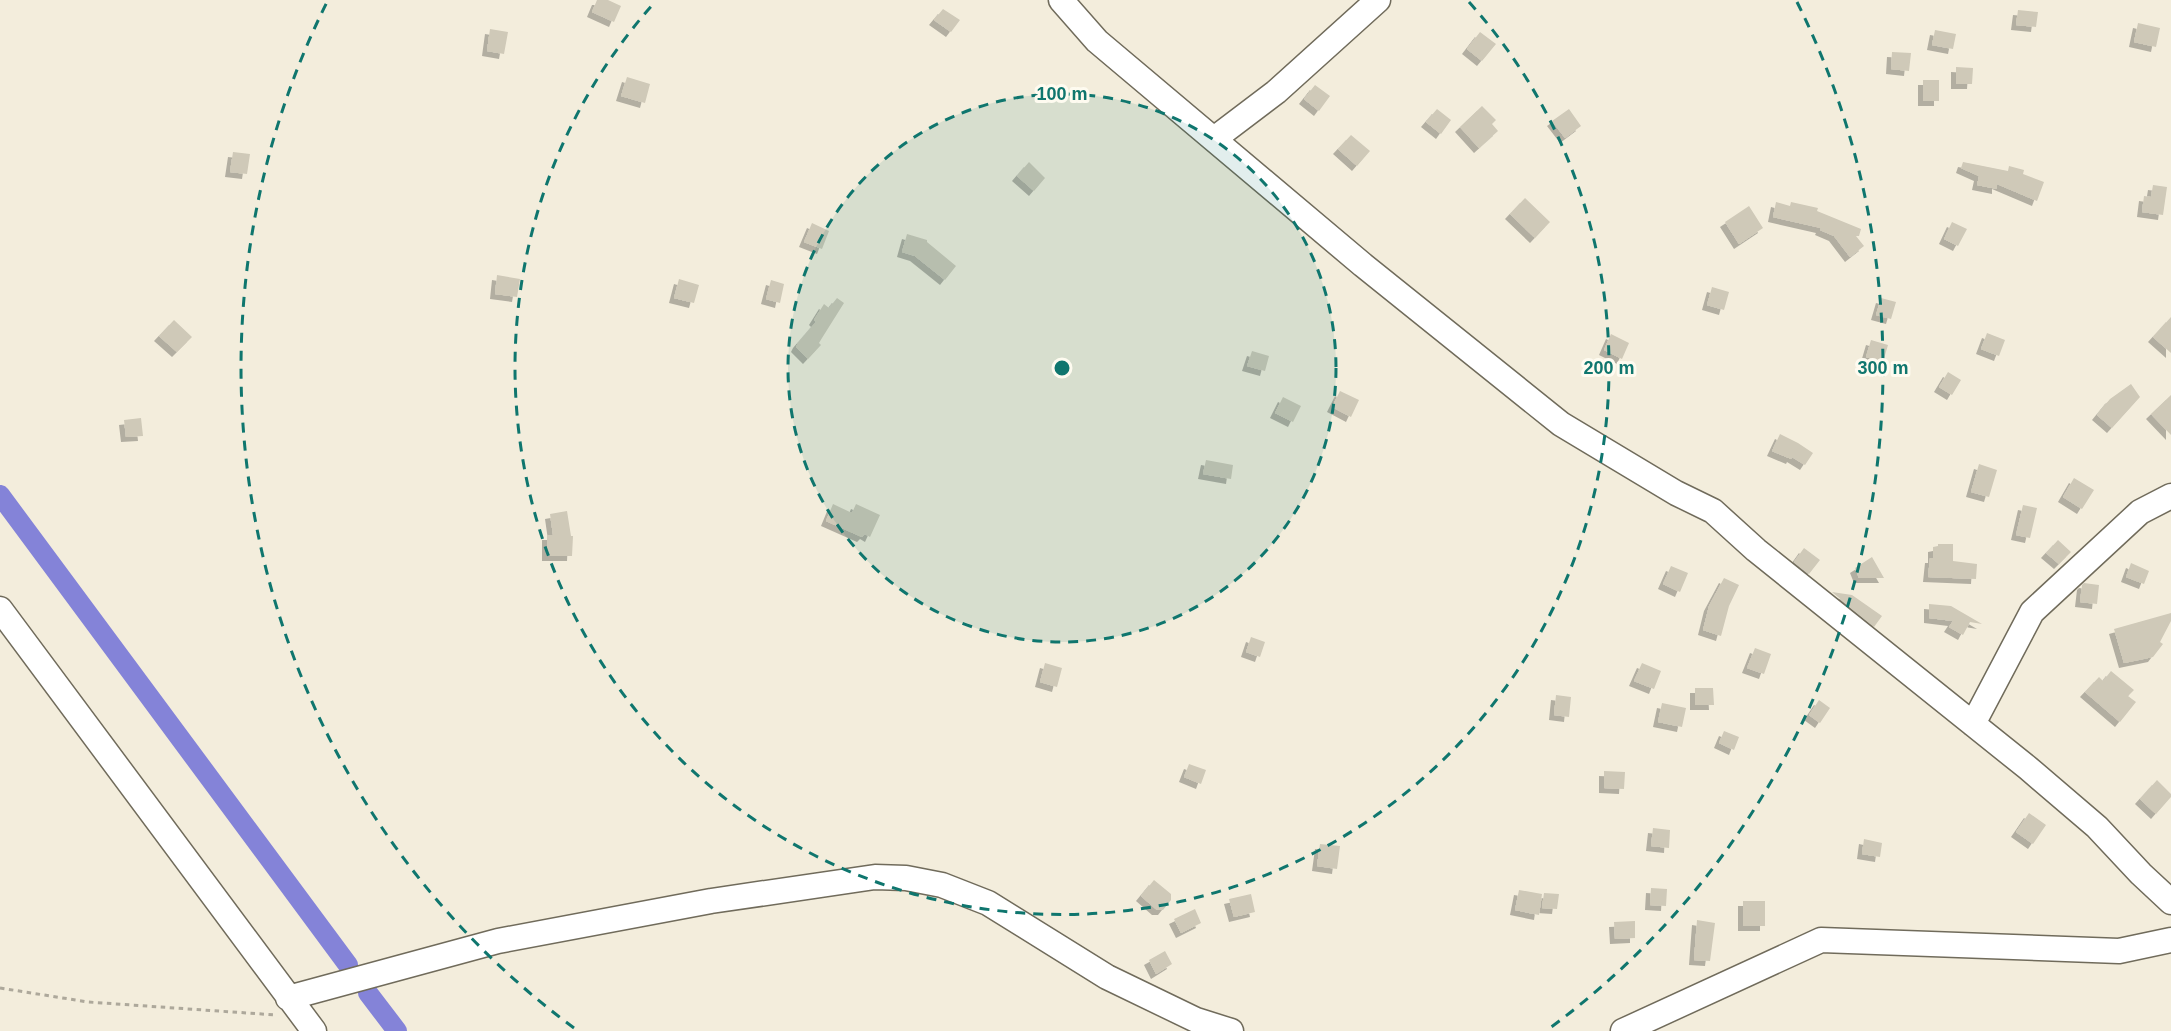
<svg xmlns="http://www.w3.org/2000/svg" width="2171" height="1031" font-family="Arial,sans-serif">
<style>
.lines{fill:none;stroke-linecap:round;stroke-linejoin:round}
.canal{stroke:#8483d8;stroke-width:20}
.building{fill:#cfc9b8;filter:url(#shadow)}
.minor-casing{stroke:#706b5b;stroke-width:27}
.path{stroke:#ada89b;stroke-width:3;stroke-dasharray:4.5 4.5;stroke-linecap:butt}
.minor{stroke:#fff;stroke-width:24}
.ring{fill:none;stroke:#0f766e;stroke-width:3;stroke-dasharray:10 8}
.centre{fill:#0f766e;stroke:#fefbf0;stroke-width:3}
.ring-label{font-size:18px;text-anchor:middle;font-weight:bold;fill:#0f766e;stroke:#fefbf0;stroke-width:6;stroke-linejoin:round;paint-order:stroke}
</style>
<defs>
<filter id="shadow"><feDropShadow dx="-5" dy="5" stdDeviation="0" flood-color="#0004"/></filter>
</defs>
<rect width="100%" height="100%" fill="#f3eddc"/>
<g class="lines">
<!-- canal -->
<path class="canal" d="M 0,495 L 348,965
M 368,993 L 397,1031"/>
</g>
<!-- building -->
<path class="building" d="M 597,0 L 608,0 L 621,6 L 614,22 L 592,12 Z
M 943,9 L 960,20 L 951,32 L 934,20 Z
M 2018,10 L 2038,12 L 2036,27 L 2016,25 Z
M 2138,23 L 2160,28 L 2156,47 L 2134,42 Z
M 490,29 L 508,32 L 504,54 L 487,51 Z
M 1935,30 L 1956,34 L 1953,49 L 1932,45 Z
M 1480,32 L 1496,44 L 1482,61 L 1467,49 Z
M 1892,52 L 1911,53 L 1909,71 L 1891,69 Z
M 1956,67 L 1973,68 L 1972,84 L 1956,84 Z
M 627,77 L 650,84 L 645,103 L 621,96 Z
M 1923,80 L 1939,80 L 1939,101 L 1923,101 Z
M 1315,85 L 1330,96 L 1319,111 L 1304,99 Z
M 1482,106 L 1496,120 L 1492,124 L 1498,131 L 1479,148 L 1460,127 Z
M 1437,109 L 1451,120 L 1441,134 L 1426,122 Z
M 1569,109 L 1581,126 L 1565,138 L 1552,121 Z
M 1351,135 L 1370,151 L 1357,166 L 1338,149 Z
M 233,152 L 250,154 L 247,174 L 230,172 Z
M 1029,162 L 1045,178 L 1034,191 L 1017,176 Z
M 1963,162 L 2008,171 L 2009,166 L 2024,170 L 2023,174 L 2044,182 L 2037,201 L 1997,184 L 1997,189 L 1977,185 L 1979,176 L 1961,168 Z
M 2153,185 L 2167,187 L 2163,215 L 2142,212 L 2144,196 L 2151,197 Z
M 1525,198 L 1550,222 L 1535,238 L 1510,214 Z
M 1776,202 L 1790,206 L 1791,202 L 1818,208 L 1817,211 L 1861,229 L 1859,236 L 1856,236 L 1864,246 L 1850,257 L 1834,236 L 1820,230 L 1821,228 L 1773,217 Z
M 1749,206 L 1763,228 L 1739,244 L 1725,222 Z
M 1952,222 L 1967,229 L 1958,246 L 1944,239 Z
M 812,223 L 829,231 L 822,249 L 804,242 Z
M 907,234 L 927,240 L 927,242 L 956,266 L 945,280 L 915,256 L 902,252 Z
M 497,275 L 520,279 L 517,297 L 495,294 Z
M 679,279 L 699,285 L 694,303 L 674,298 Z
M 771,280 L 784,284 L 780,303 L 766,299 Z
M 1712,287 L 1729,292 L 1724,310 L 1707,305 Z
M 837,298 L 844,303 L 822,338 L 819,343 L 821,345 L 808,359 L 796,347 L 798,343 L 816,322 L 814,320 L 824,304 L 829,308 Z
M 1881,298 L 1896,302 L 1891,319 L 1876,315 Z
M 2171,317 L 2171,353 L 2153,337 Z
M 174,320 L 192,337 L 177,352 L 159,336 Z
M 1987,333 L 2005,340 L 1999,356 L 1981,349 Z
M 1611,334 L 1629,343 L 1622,359 L 1604,350 Z
M 1871,340 L 1888,345 L 1883,362 L 1866,357 Z
M 1252,351 L 1269,356 L 1265,371 L 1247,366 Z
M 1948,372 L 1961,380 L 1952,395 L 1939,387 Z
M 2131,384 L 2140,397 L 2112,428 L 2097,415 L 2110,399 Z
M 1340,391 L 1359,400 L 1351,417 L 1332,407 Z
M 2171,395 L 2171,435 L 2151,414 Z
M 1283,397 L 1301,406 L 1293,422 L 1275,413 Z
M 141,418 L 143,436 L 126,437 L 124,420 Z
M 1780,434 L 1798,443 L 1813,453 L 1805,465 L 1792,457 L 1791,459 L 1772,451 Z
M 1206,460 L 1233,465 L 1231,479 L 1203,474 Z
M 1979,464 L 1997,470 L 1989,497 L 1971,492 Z
M 2074,478 L 2094,490 L 2082,509 L 2063,497 Z
M 833,504 L 852,513 L 856,504 L 880,515 L 870,537 L 865,534 L 862,537 L 826,521 Z
M 2023,505 L 2037,508 L 2030,538 L 2016,535 Z
M 567,511 L 571,536 L 573,536 L 572,556 L 547,556 L 547,535 L 553,535 L 550,514 Z
M 2058,540 L 2071,552 L 2059,564 L 2046,553 Z
M 1938,544 L 1953,544 L 1953,561 L 1977,564 L 1976,579 L 1928,577 L 1930,558 L 1933,558 L 1933,547 L 1938,546 Z
M 1804,548 L 1820,560 L 1809,574 L 1794,562 Z
M 1872,557 L 1884,578 L 1859,578 L 1855,568 Z
M 2131,563 L 2149,571 L 2144,584 L 2126,577 Z
M 1671,566 L 1688,573 L 1680,592 L 1663,584 Z
M 1724,578 L 1739,585 L 1729,606 L 1721,636 L 1703,630 L 1709,606 Z
M 2084,583 L 2099,585 L 2097,604 L 2080,602 L 2082,585 Z
M 1832,592 L 1852,595 L 1882,616 L 1874,627 Z
M 1929,604 L 1951,606 L 1982,624 L 1970,622 L 1963,635 L 1949,627 L 1953,621 L 1929,618 Z
M 2171,613 L 2171,621 L 2160,642 L 2163,644 L 2153,657 L 2124,663 L 2114,629 Z
M 1251,637 L 1265,642 L 1260,657 L 1246,652 Z
M 1755,648 L 1771,654 L 1764,674 L 1747,668 Z
M 1045,663 L 1062,668 L 1057,687 L 1040,682 Z
M 1642,663 L 1661,671 L 1654,689 L 1634,681 Z
M 2111,671 L 2134,690 L 2128,696 L 2136,702 L 2120,722 L 2085,692 L 2099,677 L 2103,681 Z
M 1695,688 L 1713,688 L 1714,705 L 1695,705 Z
M 1556,695 L 1571,697 L 1569,717 L 1554,715 Z
M 1819,700 L 1830,708 L 1820,723 L 1809,715 Z
M 1662,703 L 1686,708 L 1682,727 L 1658,722 Z
M 1724,731 L 1739,737 L 1734,750 L 1719,743 Z
M 1189,764 L 1206,770 L 1201,784 L 1184,777 Z
M 1604,771 L 1625,772 L 1624,789 L 1604,788 Z
M 2157,780 L 2171,794 L 2171,797 L 2156,814 L 2140,799 Z
M 2029,813 L 2046,825 L 2033,844 L 2016,832 Z
M 1653,828 L 1670,830 L 1669,848 L 1651,846 Z
M 1864,839 L 1882,843 L 1880,857 L 1862,854 Z
M 1320,844 L 1340,846 L 1337,869 L 1317,866 Z
M 1154,880 L 1171,894 L 1171,900 L 1163,910 L 1157,910 L 1141,896 Z
M 1651,888 L 1667,889 L 1666,906 L 1650,905 Z
M 1519,890 L 1542,894 L 1539,915 L 1515,910 Z
M 1544,893 L 1559,894 L 1557,909 L 1542,908 Z
M 1251,894 L 1255,912 L 1234,917 L 1229,899 Z
M 1743,901 L 1765,901 L 1765,926 L 1743,926 Z
M 1195,909 L 1201,923 L 1181,933 L 1174,919 Z
M 1697,920 L 1715,923 L 1710,961 L 1694,960 Z
M 1635,921 L 1635,938 L 1615,939 L 1614,922 Z
M 1165,951 L 1172,964 L 1156,974 L 1149,960 Z"/>
<g class="lines">
<defs>
<path id="minor" d="M 1061,0 L 1097,41 L 1363,265 L 1561,424 L 1676,493 L 1713,511 L 1756,550 L 2028,768 L 2097,827 L 2141,874 L 2171,902
M 1214,139 L 1276,92 L 1378,0
M 0,609 L 314,1031
M 1973,724 L 2032,612 L 2140,512 L 2171,496
M 288,998 L 498,941 L 711,901 L 875,877 L 906,878 L 942,885 L 988,903 L 1107,977 L 1196,1020 L 1231,1031
M 1623,1031 L 1821,940 L 2119,951 L 2171,940"/>
</defs>
<!-- minor casing -->
<use href="#minor" class="minor-casing"/>
<!-- path -->
<path class="path" d="M 0,988 L 88,1002 L 276,1015"/>
<!-- minor -->
<use href="#minor" class="minor"/>
</g>
<!-- distance rings -->
<circle cx="1062" cy="368" r="274" fill="#0f766e" fill-opacity=".12"/>
<g class="ring">
<circle cx="1062" cy="368" r="274"/>
<path d="M1469 2A547 547 0 1 1 655 2"/>
<path d="M574 1028A821 821 0 0 1 327 2M1797 2A821 821 0 0 1 1550 1028"/>
</g>
<circle cx="1062" cy="368" r="9" class="centre"/>
<g class="ring-label">
<text x="1062" y="100">100 m</text>
<text x="1609" y="374">200 m</text>
<text x="1883" y="374">300 m</text>
</g>
</svg>
